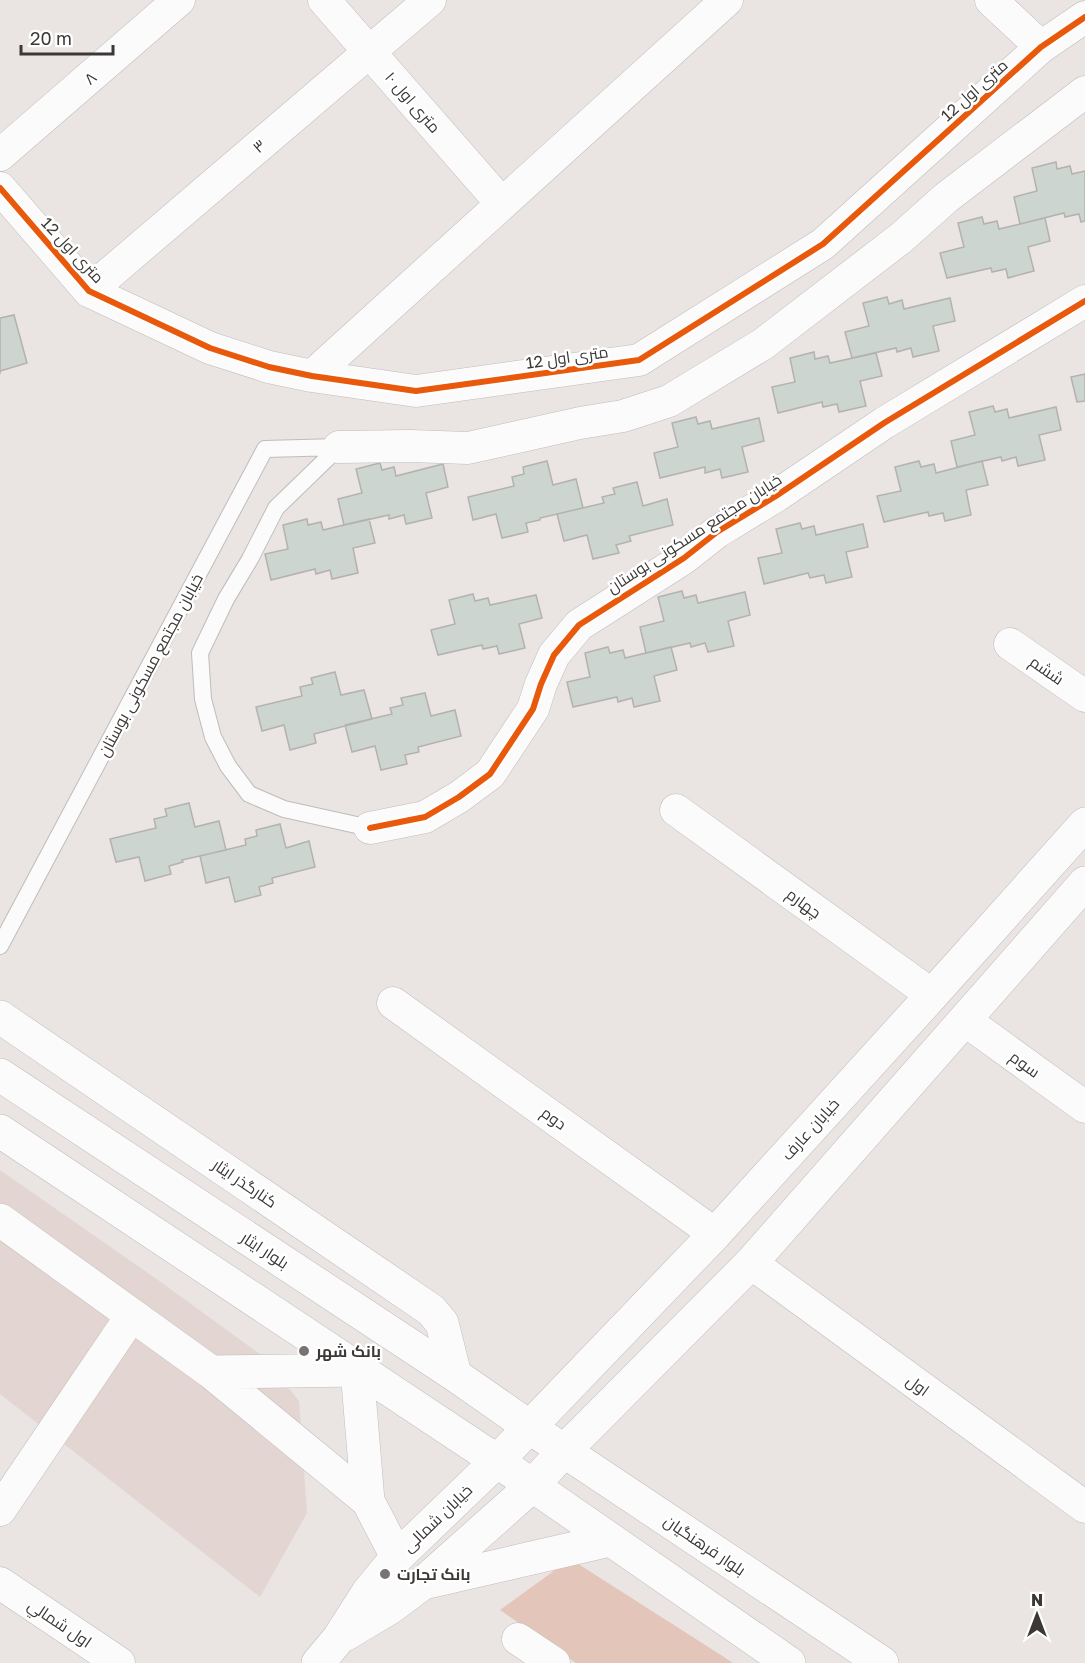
<svg xmlns="http://www.w3.org/2000/svg" width="1085" height="1663" font-family="'Golos Text',Cairo,sans-serif">
<style>
.built{fill:#e3d6d2}
.green{fill:#e4c5b9}
.building{fill:#ccd5d0;stroke:#b3b2b1;stroke-width:1.5}
.lines{fill:none;stroke-linecap:round;stroke-linejoin:round}
.lane-casing{stroke:#c0bcbb;stroke-width:18}
.street-casing{stroke:#c0bcbb;stroke-width:33}
.secondary-casing{stroke:#c0bcbb;stroke-width:34}
.lane{stroke:#fcfbfb;stroke-width:16}
.street{stroke:#fcfbfb;stroke-width:32}
.secondary{stroke:#fcfbfb;stroke-width:33}
.cycleway-casing{stroke:#fff;stroke-width:10}
.cycleway{stroke:#e8590c;stroke-width:6}
.poi-dot{fill:#787473;stroke:#fff;stroke-width:2}
.labels{text-anchor:middle;stroke-width:5;stroke-linejoin:round;paint-order:stroke}
.street-label{font-size:16px;fill:#3b3836;stroke:#fff}
.poi-label{font-size:16px;font-weight:bold;fill:#3b3836;stroke:#fff;text-anchor:start}
</style>
<rect width="100%" height="100%" fill="#eae4e3"/>
<!-- built -->
<path class="built" d="M 0,1170 L 158,1280 L 264,1357 L 299,1401 L 307,1513 L 260,1597 L 0,1394 Z"/>
<!-- green -->
<path class="green" d="M 572,1560 L 724,1657 L 733,1663 L 576,1663 L 500,1610 L 555,1570 Z"/>
<!-- building -->
<path class="building" d="M 1056,162 L 1057,169 L 1070,166 L 1072,174 L 1085,171 L 1085,221 L 1081,222 L 1079,214 L 1065,217 L 1064,213 L 1020,224 L 1014,197 L 1037,191 L 1032,168 Z
M 982,217 L 984,224 L 997,221 L 999,229 L 1045,218 L 1050,241 L 1028,247 L 1034,271 L 1008,278 L 1006,269 L 992,272 L 991,268 L 947,278 L 940,253 L 964,247 L 958,223 Z
M 887,297 L 889,304 L 902,300 L 904,309 L 950,298 L 955,321 L 933,326 L 939,351 L 913,357 L 911,348 L 897,352 L 896,348 L 852,358 L 845,332 L 869,326 L 863,303 Z
M 14,315 L 27,363 L 0,371 L 0,374 L 0,318 Z
M 814,352 L 815,359 L 828,356 L 830,363 L 876,353 L 882,376 L 860,381 L 866,406 L 839,412 L 837,404 L 823,407 L 822,402 L 778,413 L 772,387 L 795,382 L 790,358 Z
M 1085,374 L 1085,401 L 1077,402 L 1071,377 Z
M 993,406 L 995,412 L 1007,409 L 1009,418 L 1056,407 L 1061,430 L 1039,435 L 1045,460 L 1018,466 L 1016,457 L 1002,461 L 1001,457 L 957,467 L 951,441 L 975,435 L 969,412 Z
M 696,417 L 698,424 L 710,421 L 712,429 L 759,418 L 764,441 L 742,447 L 748,472 L 722,478 L 720,469 L 705,473 L 705,467 L 660,478 L 654,453 L 678,447 L 672,423 Z
M 547,461 L 553,485 L 576,479 L 583,508 L 540,518 L 540,520 L 526,523 L 528,532 L 502,538 L 496,514 L 473,520 L 468,497 L 514,486 L 512,477 L 524,474 L 523,467 Z
M 919,461 L 921,467 L 934,464 L 936,473 L 982,461 L 988,485 L 966,490 L 971,515 L 945,521 L 943,513 L 929,516 L 928,512 L 884,522 L 877,496 L 901,491 L 895,467 Z
M 380,463 L 382,470 L 394,467 L 396,476 L 443,464 L 448,487 L 426,493 L 432,518 L 406,524 L 404,515 L 389,519 L 389,515 L 344,525 L 338,499 L 362,493 L 356,469 Z
M 637,482 L 643,506 L 667,499 L 673,525 L 629,536 L 631,541 L 616,545 L 619,553 L 593,559 L 587,535 L 564,541 L 557,514 L 604,503 L 602,497 L 615,494 L 613,488 Z
M 307,519 L 308,525 L 321,522 L 323,530 L 369,519 L 375,543 L 353,548 L 358,573 L 332,579 L 330,570 L 316,574 L 315,569 L 271,580 L 265,554 L 288,549 L 283,525 Z
M 800,523 L 802,529 L 814,526 L 816,535 L 863,524 L 868,547 L 846,552 L 852,577 L 826,583 L 824,575 L 810,578 L 808,573 L 764,584 L 758,558 L 782,553 L 776,529 Z
M 682,591 L 684,598 L 696,595 L 698,603 L 745,592 L 750,615 L 728,621 L 734,646 L 708,652 L 705,643 L 691,647 L 690,643 L 646,653 L 640,627 L 664,621 L 658,597 Z
M 473,594 L 475,601 L 488,598 L 490,605 L 536,595 L 542,618 L 519,624 L 525,648 L 499,654 L 497,646 L 483,649 L 482,645 L 438,655 L 431,630 L 455,624 L 449,600 Z
M 608,647 L 610,653 L 623,650 L 625,658 L 671,647 L 677,670 L 654,676 L 660,701 L 634,707 L 632,698 L 618,702 L 617,697 L 573,707 L 567,682 L 590,677 L 585,653 Z
M 335,672 L 341,695 L 364,690 L 372,719 L 314,734 L 316,743 L 290,750 L 284,725 L 262,731 L 256,707 L 302,696 L 300,687 L 313,684 L 311,678 Z
M 425,693 L 431,716 L 455,710 L 461,736 L 418,747 L 419,752 L 405,755 L 407,764 L 381,770 L 375,746 L 352,752 L 345,725 L 392,714 L 390,708 L 403,705 L 401,698 Z
M 189,803 L 195,827 L 219,821 L 226,850 L 182,860 L 183,862 L 169,866 L 171,874 L 145,881 L 139,857 L 116,862 L 110,839 L 156,828 L 154,819 L 167,816 L 165,809 Z
M 280,824 L 286,848 L 309,841 L 315,867 L 272,878 L 273,883 L 259,887 L 261,895 L 235,902 L 229,877 L 206,883 L 200,856 L 246,845 L 245,839 L 257,836 L 256,830 Z"/>
<g class="lines">
<defs>
<path id="lane" d="M 339,447 L 276,508 L 250,559 L 226,599 L 200,653 L 203,699 L 213,737 L 228,766 L 249,794 L 284,809 L 370,828
M 0,946 L 265,449 L 339,447"/>
<path id="street" d="M 324,0 L 502,204
M 991,0 L 1041,47
M 0,155 L 179,0
M 0,188 L 89,291 L 210,348 L 269,367 L 312,376 L 416,391 L 639,360 L 823,244 L 1041,47 L 1085,17
M 89,291 L 430,0
M 312,376 L 727,0
M 339,447 L 410,446 L 468,448 L 580,423 L 623,416 L 669,401 L 763,344 L 901,238 L 947,197 L 1085,92
M 1010,644 L 1085,696
M 676,810 L 932,995
M 370,828 L 425,817 L 459,797 L 490,774 L 533,709 L 541,684 L 554,655 L 579,625 L 684,558 L 717,532 L 776,496 L 884,423 L 1085,301
M 393,1003 L 715,1234
M 966,1021 L 1085,1107
M 751,1263 L 1085,1507
M 0,1510 L 132,1315
M 0,1583 L 119,1663
M 518,1639 L 554,1663"/>
<path id="secondary" d="M 0,1017 L 431,1310 L 442,1323 L 455,1375
M 0,1075 L 455,1375 L 564,1451 L 882,1663
M 0,1131 L 497,1461 L 789,1663
M 0,1220 L 211,1372 L 368,1501 L 397,1557
M 211,1372 L 357,1370 L 368,1501
M 428,1582 L 610,1540
M 346,1634 L 391,1607 L 423,1583 L 532,1486 L 564,1451 L 751,1263 L 1085,883
M 318,1663 L 339,1638 L 369,1591 L 397,1557 L 497,1461 L 715,1234 L 932,995 L 1085,824"/>
</defs>
<!-- lane casing -->
<use href="#lane" class="lane-casing"/>
<!-- street casing -->
<use href="#street" class="street-casing"/>
<!-- secondary casing -->
<use href="#secondary" class="secondary-casing"/>
<!-- lane -->
<use href="#lane" class="lane"/>
<!-- street -->
<use href="#street" class="street"/>
<!-- secondary -->
<use href="#secondary" class="secondary"/>
<defs>
<path id="cycleway" d="M 0,188 L 89,291 L 210,348 L 269,367 L 312,376 L 416,391 L 639,360 L 823,244 L 1041,47 L 1085,17
M 370,828 L 425,817 L 459,797 L 490,774 L 533,709 L 541,684 L 554,655 L 579,625 L 684,558 L 717,532 L 776,496 L 884,423 L 1085,301"/>
</defs>
<!-- cycleway casing -->
<use href="#cycleway" class="cycleway-casing"/>
<!-- cycleway -->
<use href="#cycleway" class="cycleway"/>
</g>
<!-- markers -->
<g class="poi-dot">
<circle cx="304" cy="1351" r="6"/>
<circle cx="385" cy="1574" r="6"/>
</g>
<g class="labels">
<!-- street labels -->
<g class="street-label">
<text transform="translate(90 78) rotate(-41)" y="6">۸</text>
<text transform="translate(974 90) rotate(-42)" y="6">12 متری اول</text>
<text transform="translate(413 102) rotate(49)" y="6">۱۰ متری اول</text>
<text transform="translate(259 146) rotate(-41)" y="6">۳</text>
<text transform="translate(73 250) rotate(47)" y="6">12 متری اول</text>
<text transform="translate(567 357) rotate(-8)" y="6">12 متری اول</text>
<text transform="translate(694 533) rotate(-33)" y="6">خیابان مجتمع مسکونی بوستان</text>
<text transform="translate(150 665) rotate(-62)" y="6">خیابان مجتمع مسکونی بوستان</text>
<text transform="translate(1047 670) rotate(35)" y="6">ششم</text>
<text transform="translate(804 903) rotate(36)" y="6">چهارم</text>
<text transform="translate(1025 1064) rotate(36)" y="6">سوم</text>
<text transform="translate(554 1118) rotate(36)" y="6">دوم</text>
<text transform="translate(810 1129) rotate(-48)" y="6">خیابان عارف</text>
<text transform="translate(245 1183) rotate(34)" y="6">کنارگذر ایثار</text>
<text transform="translate(265 1250) rotate(33)" y="6">بلوار ایثار</text>
<text transform="translate(918 1385) rotate(36)" y="6">اول</text>
<text transform="translate(437 1518) rotate(-44)" y="6">خیابان شمالی</text>
<text transform="translate(705 1545) rotate(34)" y="6">بلوار فرهنگیان</text>
<text transform="translate(60 1623) rotate(34)" y="6">اول شمالي</text>
</g>
<!-- poi labels -->
<g class="poi-label">
<text x="316" y="1357">بانک شهر</text>
<text x="397" y="1580">بانک تجارت</text>
</g>
</g>
<!-- north arrow -->
<g transform="translate(1037 1615)" stroke="#ffffff" stroke-width="4.5" paint-order="stroke">
<path d="M0-4.5L10 22L0 15L-10 22Z" fill="#3b3836"/>
<text y="-9" font-size="16" font-weight="bold" text-anchor="middle" fill="#3b3836">N</text>
</g>
<!-- scale -->
<path d="M21 45v9h92v-9" fill="none" stroke="#3b3836" stroke-width="3"/>
<text x="30" y="45" font-size="18" fill="#3b3836" stroke="#ffffff" stroke-width="4.5" paint-order="stroke">20 m</text>
</svg>
